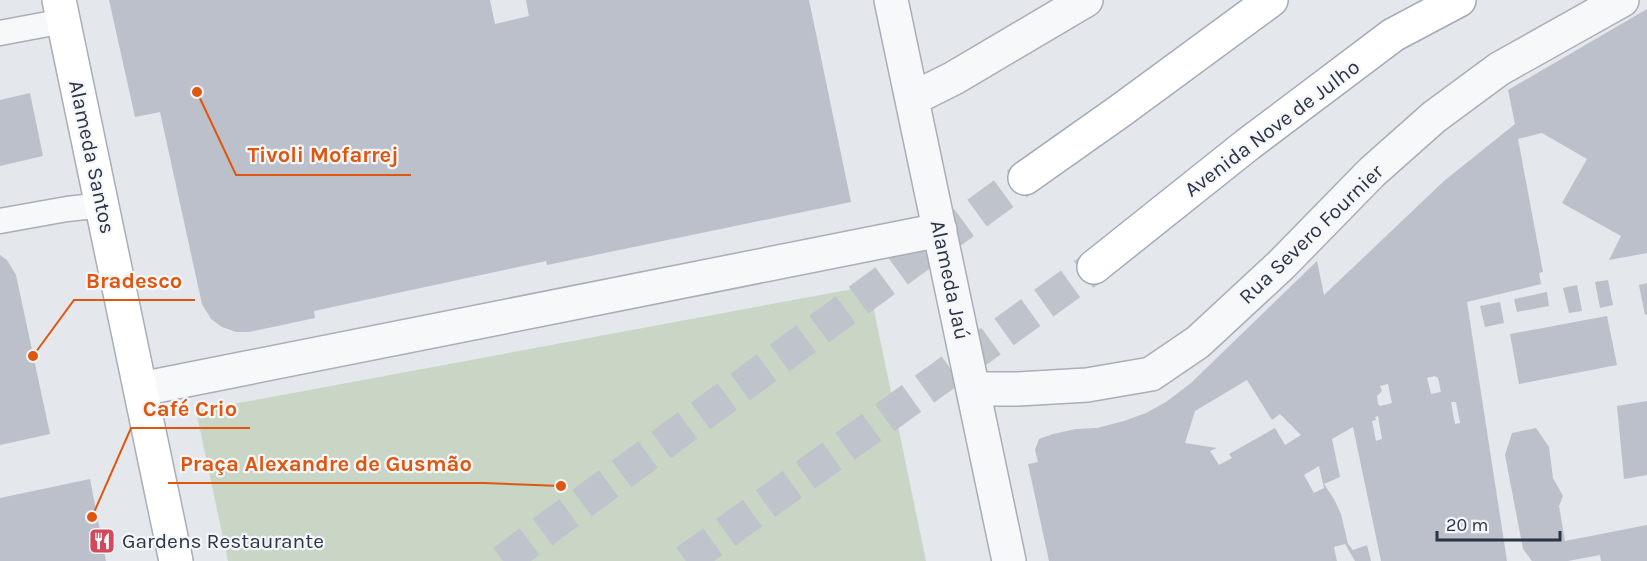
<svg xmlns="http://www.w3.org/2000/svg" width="1647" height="561" font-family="Karla,sans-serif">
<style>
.green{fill:#c9d6c5}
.building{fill:#bbc0ca;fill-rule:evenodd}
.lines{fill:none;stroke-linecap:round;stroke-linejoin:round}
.primary-tunnel{stroke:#bfc3cb;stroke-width:33;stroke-dasharray:33 16;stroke-linecap:butt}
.lane-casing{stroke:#a9aeb7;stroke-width:27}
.street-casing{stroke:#a9aeb7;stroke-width:36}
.secondary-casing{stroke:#a9aeb7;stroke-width:36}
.primary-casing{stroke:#a3abb8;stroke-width:36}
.lane{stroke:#f7f8fa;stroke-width:24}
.street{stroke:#f7f8fa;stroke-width:33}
.secondary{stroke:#fff;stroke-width:33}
.primary{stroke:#fff;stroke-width:33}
.labels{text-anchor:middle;stroke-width:4.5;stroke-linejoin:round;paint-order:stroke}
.street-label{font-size:21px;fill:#2b3445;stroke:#f4f6f9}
.poi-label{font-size:21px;fill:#2b3445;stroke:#f4f6f9;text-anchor:start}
.leader{fill:none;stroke:#df570f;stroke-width:2}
.callout-dot{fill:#df570f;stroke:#f4f6f9;stroke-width:2}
.callout-label{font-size:22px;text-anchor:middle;font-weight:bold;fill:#df570f;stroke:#f4f6f9;stroke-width:4.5;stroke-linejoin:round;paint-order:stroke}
</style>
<rect width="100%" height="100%" fill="#e4e7ec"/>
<!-- green -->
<path class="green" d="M 869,286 L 926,561 L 228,561 L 196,411 Z"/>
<!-- building -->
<path class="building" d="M 109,0 L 490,0 L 495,24 L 529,16 L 526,0 L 809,0 L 851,202 L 547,265 L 546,261 L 314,311 L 315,318 L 249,332 L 236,332 L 222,327 L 211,319 L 202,304 L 160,112 L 135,117 Z
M 1647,9 L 1647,253 L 1609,260 L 1621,236 L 1562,203 L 1587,159 L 1542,133 L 1518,139 L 1543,272 L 1539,273 L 1541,284 L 1467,302 L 1507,561 L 1381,561 L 1353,427 L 1332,439 L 1340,477 L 1324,484 L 1334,499 L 1341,514 L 1348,544 L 1353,550 L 1367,545 L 1371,561 L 1355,561 L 1345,544 L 1334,547 L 1337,561 L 1049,561 L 1028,464 L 1038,462 L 1035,450 L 1039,439 L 1053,434 L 1076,429 L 1097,428 L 1124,421 L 1146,413 L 1166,402 L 1191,383 L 1317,261 L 1324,295 L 1444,181 L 1515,124 L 1508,90 ZM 1435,376 L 1438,378 L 1441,392 L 1431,394 L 1427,378 ZM 1247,380 L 1272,420 L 1280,414 L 1301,435 L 1285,445 L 1275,428 L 1229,454 L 1232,458 L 1219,465 L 1210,451 L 1217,448 L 1185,443 L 1195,411 ZM 1388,384 L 1392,403 L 1380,406 L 1378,404 L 1377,396 L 1382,391 L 1380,386 ZM 1451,402 L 1456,402 L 1460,423 L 1455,424 ZM 1378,416 L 1382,439 L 1376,441 L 1372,421 L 1376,420 L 1375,417 ZM 1319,466 L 1324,488 L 1314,493 L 1304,475 Z
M 30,93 L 43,156 L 0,166 L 0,100 Z
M 0,255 L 7,260 L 16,275 L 50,434 L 0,445 Z
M 1608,280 L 1613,305 L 1600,308 L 1595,282 Z
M 1647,283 L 1647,314 L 1645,315 L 1639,285 Z
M 1577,285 L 1582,311 L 1569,313 L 1563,288 Z
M 1547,292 L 1549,306 L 1517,312 L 1514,299 Z
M 1500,302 L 1504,323 L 1485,327 L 1480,306 Z
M 1607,316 L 1617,365 L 1519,384 L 1510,334 Z
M 1647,401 L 1647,475 L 1624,479 L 1617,406 Z
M 1536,428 L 1549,447 L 1553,478 L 1563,496 L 1559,506 L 1565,541 L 1647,525 L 1647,561 L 1601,561 L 1600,555 L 1568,561 L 1532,561 L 1523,549 L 1505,455 L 1512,433 Z
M 90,479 L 106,561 L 0,561 L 0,498 Z"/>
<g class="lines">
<!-- primary-tunnel -->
<path class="primary-tunnel" d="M 503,561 L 1025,178
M 686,561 L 1094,267"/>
<defs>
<path id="lane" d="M 0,33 L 64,21
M 0,221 L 67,209 L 103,205"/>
<path id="street" d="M 891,0 L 1009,561
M 912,99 L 954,78 L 1086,0
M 141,389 L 940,230
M 973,389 L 1018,389 L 1087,385 L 1151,374 L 1198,342 L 1281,265 L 1372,172 L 1434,117 L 1499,69 L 1622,0"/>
<path id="secondary" d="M 59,0 L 176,561"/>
<path id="primary" d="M 1025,178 L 1120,111 L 1271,0
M 1094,267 L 1247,145 L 1393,35 L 1459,0"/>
</defs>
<!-- lane casing -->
<use href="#lane" class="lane-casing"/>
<!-- street casing -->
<use href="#street" class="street-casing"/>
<!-- secondary casing -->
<use href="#secondary" class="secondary-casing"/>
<!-- primary casing -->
<use href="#primary" class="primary-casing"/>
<!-- lane -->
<use href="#lane" class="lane"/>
<!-- street -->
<use href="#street" class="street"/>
<!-- secondary -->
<use href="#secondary" class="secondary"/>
<!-- primary -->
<use href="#primary" class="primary"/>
</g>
<!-- icons -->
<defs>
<symbol id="restaurant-square" viewBox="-11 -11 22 22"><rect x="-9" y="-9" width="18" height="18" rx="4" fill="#d1495b" stroke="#f4f6f9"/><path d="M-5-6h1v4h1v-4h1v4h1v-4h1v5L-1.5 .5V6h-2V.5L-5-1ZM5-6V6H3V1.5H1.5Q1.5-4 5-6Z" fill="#fff"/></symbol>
</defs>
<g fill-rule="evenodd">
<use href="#restaurant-square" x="87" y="526" width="30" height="30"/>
</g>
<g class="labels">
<!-- street labels -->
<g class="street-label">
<text transform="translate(1272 128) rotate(-37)" y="7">Avenida Nove de Julho</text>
<text transform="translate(92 157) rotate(78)" y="7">Alameda Santos</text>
<text transform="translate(1311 234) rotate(-44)" y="7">Rua Severo Fournier</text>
<text transform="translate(950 280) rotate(78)" y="7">Alameda Jaú</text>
</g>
<!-- poi labels -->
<g class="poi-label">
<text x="122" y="548">Gardens Restaurante</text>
</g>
</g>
<!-- callouts -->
<path class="leader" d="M197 92L236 175H411M33 356L74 300H195M92 517L131 428H250M561 486L484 483H168"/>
<g class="callout-dot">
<circle cx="197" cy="92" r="6"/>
<circle cx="33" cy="356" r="6"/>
<circle cx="92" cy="517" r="6"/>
<circle cx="561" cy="486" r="6"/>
</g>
<g class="callout-label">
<text x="323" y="162">Tivoli Mofarrej</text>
<text x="134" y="288">Bradesco</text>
<text x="190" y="416">Café Crio</text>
<text x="326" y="471">Praça Alexandre de Gusmão</text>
</g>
<!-- scale -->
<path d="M1437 531v9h123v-9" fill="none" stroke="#2b3445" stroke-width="3"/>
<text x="1446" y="531" font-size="18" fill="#2b3445" stroke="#f4f6f9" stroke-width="4.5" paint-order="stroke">20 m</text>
</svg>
